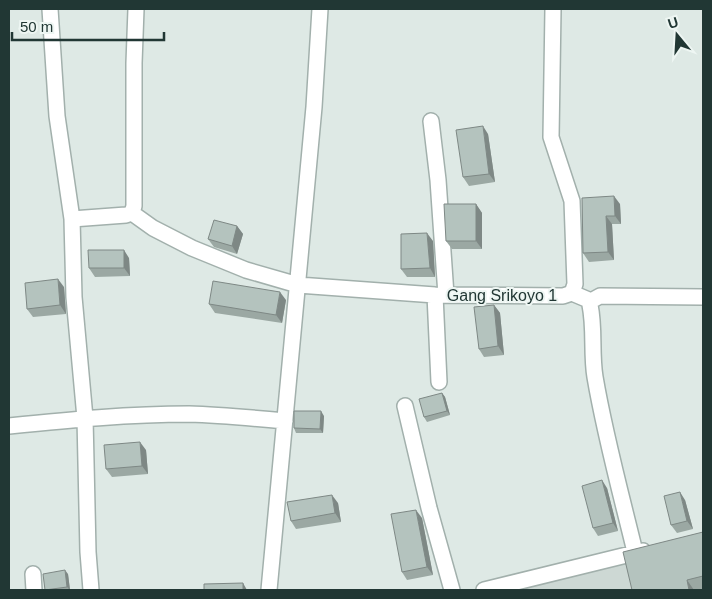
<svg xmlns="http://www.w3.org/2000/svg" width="712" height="599" font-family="Arial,sans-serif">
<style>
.built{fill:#cdd8d4}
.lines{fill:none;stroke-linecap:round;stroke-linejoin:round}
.minor-casing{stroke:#a2b0ac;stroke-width:18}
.minor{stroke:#fff;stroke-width:15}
.wall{fill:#9ba8a3}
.shaded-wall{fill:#7e8885}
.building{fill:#b4c3be;stroke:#7e8885}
.labels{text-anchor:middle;stroke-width:4;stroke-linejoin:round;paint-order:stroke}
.street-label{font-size:16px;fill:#213734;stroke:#eef6f3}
</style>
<rect width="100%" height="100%" fill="#dee9e5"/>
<!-- built -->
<path class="built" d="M 703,535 L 703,590 L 497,590 Z"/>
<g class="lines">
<defs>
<path id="minor" d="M 50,9 L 57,116 L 72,219 L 74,297 L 85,418 L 88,552 L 91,590
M 553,9 L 551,137 L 572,201 L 575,284 L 572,293
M 431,121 L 438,180 L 446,295
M 132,213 L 153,228 L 192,248 L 246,270 L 298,285 L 435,295 L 563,296 L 572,293 L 591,301 L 600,296 L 703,297
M 132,213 L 134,206 L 134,63 L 136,9
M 72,219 L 126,215 L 132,213
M 435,295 L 439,382
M 591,301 L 590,305 C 595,329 591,353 595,377 C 605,436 621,494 635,552
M 405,406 L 429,508 L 452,590
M 9,426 C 69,420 129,414 189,414 C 221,415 253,418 285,421
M 33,574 L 34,590
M 269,590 L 314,107 L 320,9
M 484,590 L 643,551"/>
</defs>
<!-- minor casing -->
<use href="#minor" class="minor-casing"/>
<!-- minor -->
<use href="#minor" class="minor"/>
</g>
<!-- wall -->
<path class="wall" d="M 488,134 L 495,182 L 469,186 L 463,177 Z
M 582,198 L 620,204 L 621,224 L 612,224 L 614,260 L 589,262 L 583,253 Z
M 476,204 L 482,213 L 482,249 L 452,249 L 446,241 Z
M 237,226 L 243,234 L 237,254 L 214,247 L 208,239 Z
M 433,241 L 435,277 L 407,277 L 401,269 Z
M 129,258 L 130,276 L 95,277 L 89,268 Z
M 64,287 L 66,314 L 33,317 L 27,309 Z
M 286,300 L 282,323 L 215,313 L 209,304 Z
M 494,305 L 500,313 L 504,355 L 484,357 L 479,349 Z
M 442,393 L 445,397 L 450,415 L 427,422 L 424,417 Z
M 324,416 L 323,433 L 296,433 L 294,428 Z
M 146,450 L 148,474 L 112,477 L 106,469 Z
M 607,488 L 618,531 L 598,536 L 593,528 Z
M 685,500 L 693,529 L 677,533 L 671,525 Z
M 338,503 L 341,522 L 296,529 L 291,521 Z
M 422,518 L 433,575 L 407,580 L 402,572 Z
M 703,532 L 703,589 L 700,590 L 632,590 Z
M 68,574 L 70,590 L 45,590 Z"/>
<!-- shaded-wall -->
<path class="shaded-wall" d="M 483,126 L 488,134 L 495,182 L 489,174 Z
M 614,196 L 620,204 L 621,224 L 615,216 Z
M 476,204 L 482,213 L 482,249 L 476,241 Z
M 606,216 L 612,224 L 614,260 L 608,252 Z
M 237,226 L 243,234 L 237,254 L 232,246 Z
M 427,233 L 433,241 L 435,277 L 430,268 Z
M 124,250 L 129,258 L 130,276 L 124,268 Z
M 58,279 L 64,287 L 66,314 L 60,305 Z
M 280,292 L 286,300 L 282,323 L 276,315 Z
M 494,305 L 500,313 L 504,355 L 498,346 Z
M 442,393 L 445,397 L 450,415 L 447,411 Z
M 321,411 L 324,416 L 323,433 L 320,429 Z
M 140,442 L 146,450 L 148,474 L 142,466 Z
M 602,480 L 607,488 L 618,531 L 613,523 Z
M 680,492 L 685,500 L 693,529 L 687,521 Z
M 332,495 L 338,503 L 341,522 L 335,513 Z
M 416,510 L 422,518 L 433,575 L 427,567 Z
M 65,570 L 68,574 L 70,590 L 67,587 Z
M 9,573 L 10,586 L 9,584 Z
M 687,580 L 694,590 L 689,590 Z
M 243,583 L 247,590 L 243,590 Z"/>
<!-- building -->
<path class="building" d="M 483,126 L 489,174 L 463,177 L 456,130 Z
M 614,196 L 615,216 L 606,216 L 608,252 L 583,253 L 582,198 Z
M 444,204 L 476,204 L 476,241 L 446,241 Z
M 214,220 L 237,226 L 232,246 L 208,239 Z
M 427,233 L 430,268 L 401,269 L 401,234 Z
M 88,250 L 124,250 L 124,268 L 89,268 Z
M 58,279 L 60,305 L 27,309 L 25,283 Z
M 213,281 L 280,292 L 276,315 L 209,304 Z
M 494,305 L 498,346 L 479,349 L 474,307 Z
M 442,393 L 447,411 L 424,417 L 419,399 Z
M 294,411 L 321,411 L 320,429 L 294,428 Z
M 140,442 L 142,466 L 106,469 L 104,445 Z
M 602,480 L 613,523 L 593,528 L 582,486 Z
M 680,492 L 687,521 L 671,525 L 664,496 Z
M 332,495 L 335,513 L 291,521 L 287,502 Z
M 416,510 L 427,567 L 402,572 L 391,514 Z
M 703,532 L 703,576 L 687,580 L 689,590 L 632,590 L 623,552 Z
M 65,570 L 67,587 L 45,590 L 43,574 Z
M 243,583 L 243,590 L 204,590 L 204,584 Z"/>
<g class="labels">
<!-- street labels -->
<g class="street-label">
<text x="502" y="301">Gang Srikoyo 1</text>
</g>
</g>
<!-- border -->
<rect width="712" height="599" fill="none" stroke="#213734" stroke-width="20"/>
<!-- north arrow -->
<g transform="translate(677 35) rotate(342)" stroke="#eef6f3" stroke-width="4" paint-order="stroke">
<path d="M0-4L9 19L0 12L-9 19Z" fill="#213734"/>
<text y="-8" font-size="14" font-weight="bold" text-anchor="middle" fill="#213734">U</text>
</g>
<!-- scale -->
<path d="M12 32v8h152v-8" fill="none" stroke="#213734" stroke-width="2.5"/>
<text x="20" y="32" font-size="15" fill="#213734" stroke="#eef6f3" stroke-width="4" paint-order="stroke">50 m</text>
</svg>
